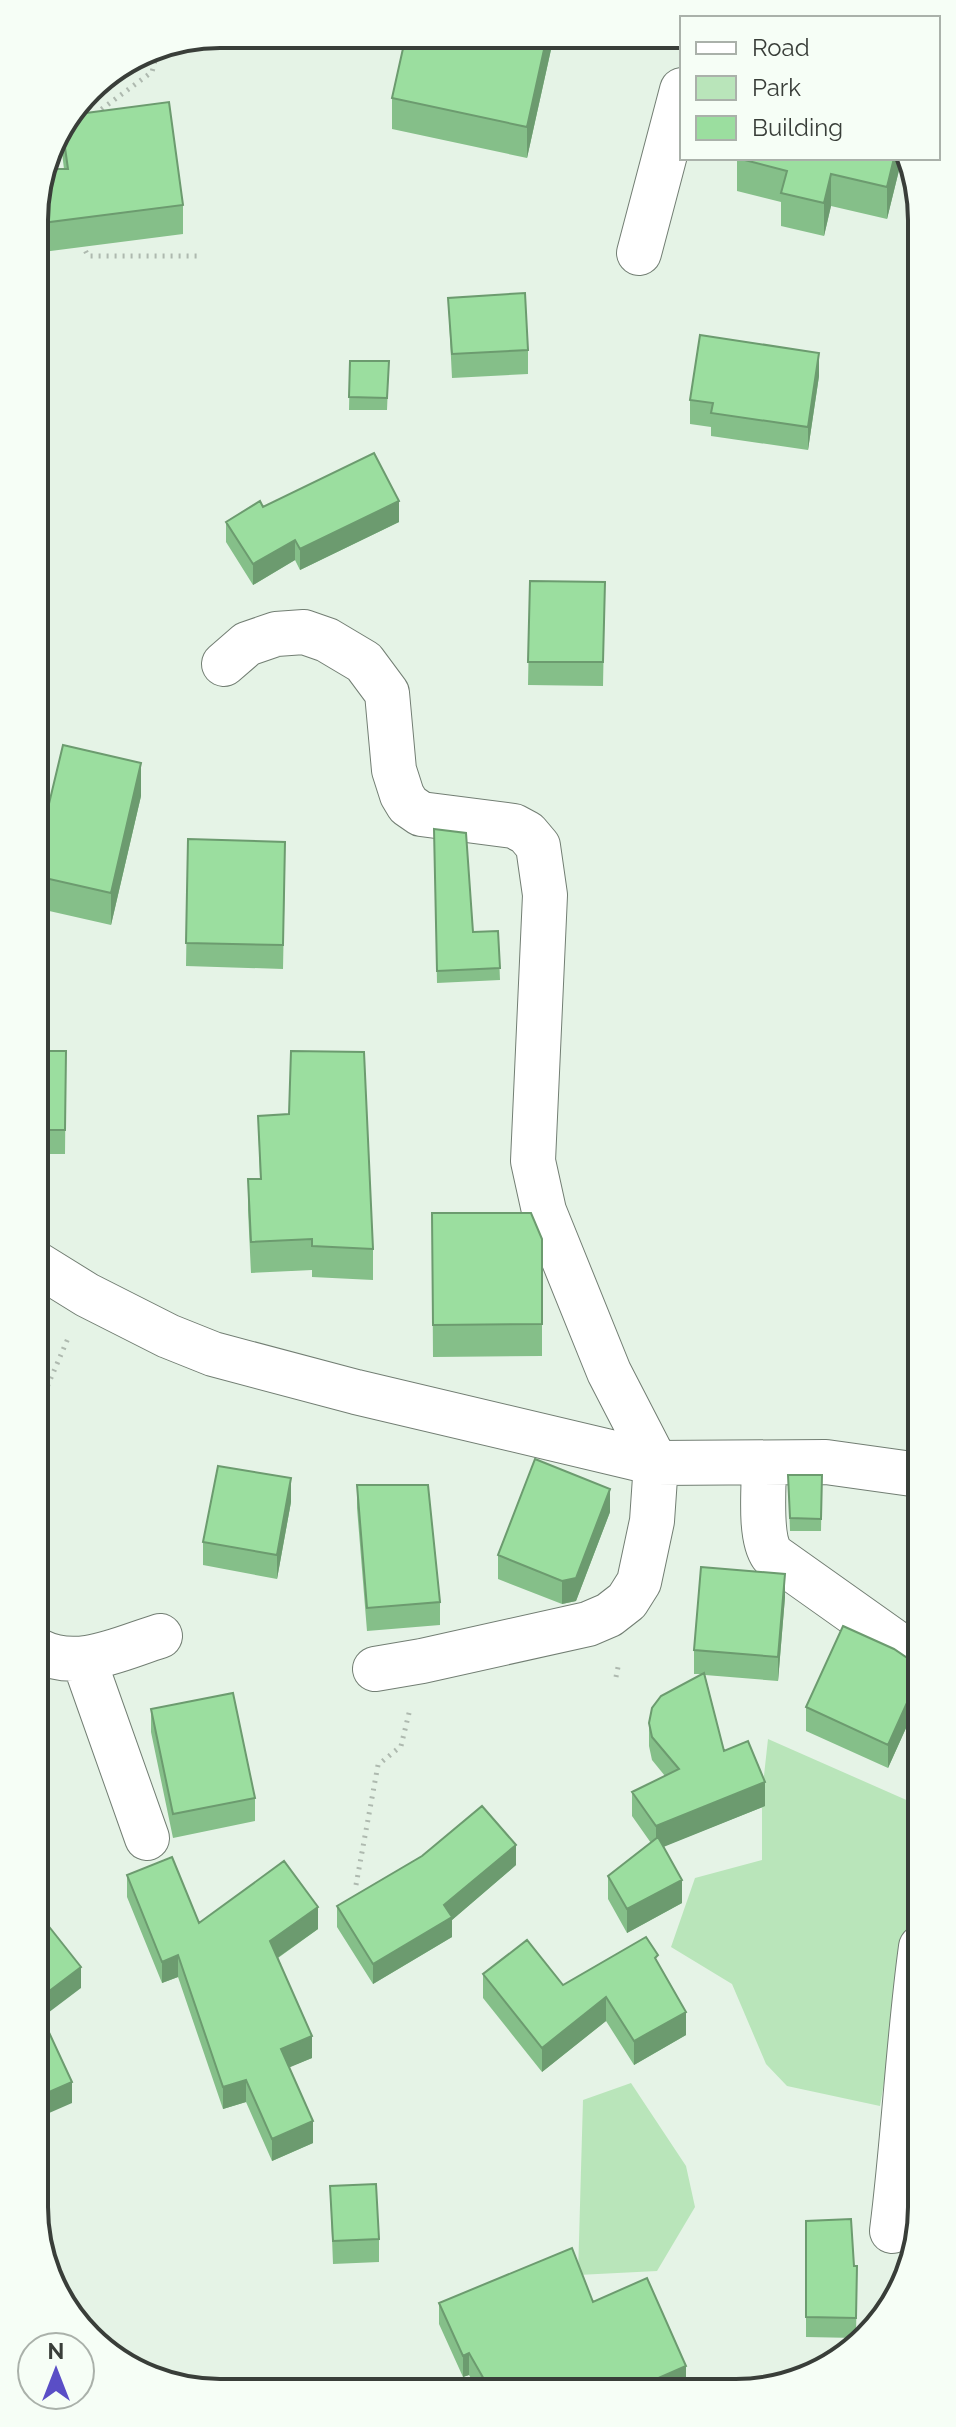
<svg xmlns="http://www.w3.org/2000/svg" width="956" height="2427" font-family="Raleway,sans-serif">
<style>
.green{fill:#b9e5ba}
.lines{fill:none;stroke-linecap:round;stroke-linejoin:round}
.street-casing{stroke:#727e73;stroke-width:46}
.path{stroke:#aeb9af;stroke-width:5;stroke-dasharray:2 6;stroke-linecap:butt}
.street{stroke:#fff;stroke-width:44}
.wall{fill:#85bf89}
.shaded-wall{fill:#6c9b6f}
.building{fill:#9bde9f;stroke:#6c9b6f;stroke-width:2}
.rim{fill:none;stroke:#393e39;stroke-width:4}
</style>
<rect width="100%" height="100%" fill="#e5f3e6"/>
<!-- green -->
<path class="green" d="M 768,1739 L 920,1806 L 921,1866 L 880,2106 L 787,2086 L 766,2064 L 732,1984 L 671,1947 L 695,1878 L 762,1860 L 762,1794 Z
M 631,2083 L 686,2166 L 695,2207 L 657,2271 L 578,2275 L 583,2100 Z"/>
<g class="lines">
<defs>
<path id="street" d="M 639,253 L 682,90
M 224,664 L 247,644 L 276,634 L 304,632 L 327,640 L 364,662 L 387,693 L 394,770 L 402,795 L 408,805 L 421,814 L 514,826 L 527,833 L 538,846 L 545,895 L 533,1161 L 544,1211 L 609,1372 L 656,1463 L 652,1521 L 639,1582 L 627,1601 L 609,1615 L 588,1624 L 422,1661 L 375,1669
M 37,1264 L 87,1295 L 168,1336 L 213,1354 L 356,1392 L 656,1463 L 826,1462 L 919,1475
M 764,1464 C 764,1487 759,1537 772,1555 L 920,1660
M 39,1651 C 78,1671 121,1648 160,1636
M 84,1660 L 147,1838
M 892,2231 C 904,2137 908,2042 921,1947"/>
</defs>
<!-- street casing -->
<use href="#street" class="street-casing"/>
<!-- path -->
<path class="path" d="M 95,114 L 152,72 L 159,46
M 82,244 L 88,256 L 202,256
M 38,1408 L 69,1336
M 616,1677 L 619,1662
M 356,1885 L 378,1765 L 401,1746 L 410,1709"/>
<!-- street -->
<use href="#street" class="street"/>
</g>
<!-- wall -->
<path class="wall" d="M 554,36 L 527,158 L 392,129 L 392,98 Z
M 614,36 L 648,37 L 648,40 Z
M 71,115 L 183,205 L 183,234 L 35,253 L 34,207 L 64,169 L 61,145 L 61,127 Z
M 737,158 L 902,158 L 887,219 L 831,206 L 824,236 L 781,226 L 781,202 L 737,191 Z
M 448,298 L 528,350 L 528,374 L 452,378 Z
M 350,361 L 389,361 L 387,410 L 349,410 Z
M 819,376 L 808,450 L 711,436 L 711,427 L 690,424 L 690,400 Z
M 263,507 L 399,522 L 300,570 L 295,560 L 253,585 L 226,542 L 226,522 Z
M 530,581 L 605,582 L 603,686 L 528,685 Z
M 141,796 L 111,925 L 36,908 L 36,858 Z
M 434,829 L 473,932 L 498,931 L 500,980 L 437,983 Z
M 188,839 L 285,865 L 283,969 L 186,966 Z
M 37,1051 L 66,1051 L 65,1154 L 37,1154 Z
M 258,1116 L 373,1249 L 373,1280 L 312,1277 L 312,1270 L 251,1273 L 248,1210 L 248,1179 L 260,1179 Z
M 432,1213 L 542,1239 L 542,1356 L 433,1357 Z
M 788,1475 L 822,1475 L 821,1531 L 790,1531 Z
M 357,1485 L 440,1602 L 440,1625 L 367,1631 L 357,1508 Z
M 291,1502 L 277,1579 L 203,1565 L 203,1542 Z
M 610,1512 L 576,1601 L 562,1604 L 498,1579 L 498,1555 Z
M 785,1597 L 778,1681 L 705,1675 L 724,1751 L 765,1806 L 664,1846 L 682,1903 L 627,1933 L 608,1899 L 608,1876 L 651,1843 L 632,1816 L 632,1792 L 665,1776 L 652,1760 L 649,1746 L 649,1723 L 702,1674 L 694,1674 L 694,1650 Z
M 906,1657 L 920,1662 L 920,1697 L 888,1768 L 806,1731 L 806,1707 Z
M 151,1709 L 255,1798 L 255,1821 L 173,1838 L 151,1732 Z
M 516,1865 L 452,1920 L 452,1937 L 373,1984 L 337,1927 L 337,1906 Z
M 127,1875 L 199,1923 L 318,1929 L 278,1958 L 312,2058 L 289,2067 L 313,2143 L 272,2161 L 246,2102 L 223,2109 L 178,1977 L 162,1983 L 127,1897 Z
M 658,1965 L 686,2035 L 634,2065 L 606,2021 L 542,2072 L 483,1998 L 483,1974 L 563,1985 Z
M 330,2186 L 379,2239 L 379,2262 L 333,2264 Z
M 806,2221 L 854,2266 L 857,2266 L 856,2338 L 806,2337 Z
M 593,2302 L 686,2387 L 477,2388 L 469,2375 L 463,2377 L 439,2324 L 439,2303 Z"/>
<!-- shaded-wall -->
<path class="shaded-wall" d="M 547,36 L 554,36 L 527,158 L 527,127 Z
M 894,158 L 902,158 L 887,219 L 887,187 Z
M 831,174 L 831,206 L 824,236 L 824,203 Z
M 819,353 L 819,376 L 808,450 L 808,427 Z
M 399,501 L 399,522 L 300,570 L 300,549 Z
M 295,540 L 295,560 L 253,585 L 253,564 Z
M 141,763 L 141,796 L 111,925 L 111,893 Z
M 291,1478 L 291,1502 L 277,1579 L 277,1555 Z
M 610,1489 L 610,1512 L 576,1601 L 562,1604 L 562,1581 Z
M 785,1574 L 785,1597 L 778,1681 L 778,1657 Z
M 920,1674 L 920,1697 L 888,1768 L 888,1745 Z
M 765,1782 L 765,1806 L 656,1850 L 656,1826 Z
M 516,1845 L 516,1865 L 452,1920 L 452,1937 L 373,1984 L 373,1964 Z
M 682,1880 L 682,1903 L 627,1933 L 627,1909 Z
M 318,1907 L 318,1929 L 270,1963 L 270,1941 Z
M 178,1955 L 178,1977 L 162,1983 L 162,1962 Z
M 81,1967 L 81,1988 L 40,2019 L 40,1998 Z
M 606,1997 L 606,2021 L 542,2072 L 542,2048 Z
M 686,2012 L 686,2035 L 634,2065 L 634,2041 Z
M 312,2036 L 312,2058 L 281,2071 L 281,2049 Z
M 246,2080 L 246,2102 L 223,2109 L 223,2087 Z
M 72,2082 L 72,2103 L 40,2117 L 40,2096 Z
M 313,2121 L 313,2143 L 272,2161 L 272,2139 Z
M 469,2353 L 469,2375 L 463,2377 L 463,2356 Z
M 686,2366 L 686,2387 L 638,2387 Z"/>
<!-- building -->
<path class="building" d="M 406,35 L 547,36 L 527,127 L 392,98 Z
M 169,102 L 183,205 L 34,224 L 34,207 L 45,169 L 68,169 L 62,126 L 71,115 Z
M 737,158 L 894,158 L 887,187 L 831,174 L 824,203 L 781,193 L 787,171 Z
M 525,293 L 528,350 L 452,354 L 448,298 Z
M 700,335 L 819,353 L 808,427 L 711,413 L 713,403 L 690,400 Z
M 350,361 L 389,361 L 387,398 L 349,397 Z
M 374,453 L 399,501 L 300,549 L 295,540 L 253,564 L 226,522 L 260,501 L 263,507 Z
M 530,581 L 605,582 L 603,662 L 528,662 Z
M 63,745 L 141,763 L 111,893 L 36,876 L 36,858 Z
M 434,829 L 466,833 L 473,932 L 498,931 L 500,968 L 437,971 Z
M 188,839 L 285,842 L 283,945 L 186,943 Z
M 37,1051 L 66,1051 L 65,1130 L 37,1130 Z
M 291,1051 L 364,1052 L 373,1249 L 312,1246 L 312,1239 L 251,1242 L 248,1179 L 261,1179 L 258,1116 L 289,1114 Z
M 432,1213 L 531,1213 L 542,1239 L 542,1324 L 433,1325 Z
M 535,1459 L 610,1489 L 576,1578 L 562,1581 L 498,1555 Z
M 218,1466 L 291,1478 L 277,1555 L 203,1542 Z
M 788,1475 L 822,1475 L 821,1519 L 790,1518 Z
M 357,1485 L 428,1485 L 440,1602 L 367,1608 Z
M 701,1567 L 785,1574 L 778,1657 L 694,1650 Z
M 843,1626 L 894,1649 L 906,1657 L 920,1662 L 920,1674 L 888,1745 L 806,1707 Z
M 704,1673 L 724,1751 L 748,1741 L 765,1782 L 656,1826 L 632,1792 L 679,1769 L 652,1737 L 649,1723 L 652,1708 L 661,1696 Z
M 233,1693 L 255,1798 L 173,1814 L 151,1709 Z
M 482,1806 L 516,1845 L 444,1905 L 452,1917 L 373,1964 L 337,1906 L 422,1856 Z
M 658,1837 L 682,1880 L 627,1909 L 608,1876 Z
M 172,1857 L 199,1923 L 284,1861 L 318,1907 L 270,1941 L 312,2036 L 281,2049 L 313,2121 L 272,2139 L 246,2080 L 223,2087 L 178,1955 L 162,1962 L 127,1875 Z
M 39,1914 L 81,1967 L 40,1998 Z
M 646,1937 L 658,1955 L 655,1958 L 686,2012 L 634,2041 L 606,1997 L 542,2048 L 483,1974 L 527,1940 L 563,1985 Z
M 40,2013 L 72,2082 L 40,2096 Z
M 376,2184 L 379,2239 L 333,2241 L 330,2186 Z
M 851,2219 L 854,2266 L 857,2266 L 856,2318 L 806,2317 L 806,2221 Z
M 572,2248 L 593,2302 L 647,2278 L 686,2366 L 638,2387 L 489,2388 L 469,2353 L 463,2356 L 439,2303 Z"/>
<!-- crop -->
<path d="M0 0H956V2427H0ZM220 48H736A172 172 0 0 1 908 220V2207A172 172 0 0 1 736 2379H220A172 172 0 0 1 48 2207V220A172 172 0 0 1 220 48Z" fill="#f6fef6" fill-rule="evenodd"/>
<path class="rim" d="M220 48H736A172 172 0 0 1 908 220V2207A172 172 0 0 1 736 2379H220A172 172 0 0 1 48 2207V220A172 172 0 0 1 220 48Z"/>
<!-- legend -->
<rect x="680" y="16" width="260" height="144" fill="#f6fef6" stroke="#aab1aa" stroke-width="2"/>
<rect x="696" y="42" width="40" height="12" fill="#ffffff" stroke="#aab1aa" stroke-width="2"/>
<text x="752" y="56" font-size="24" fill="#393e39">Road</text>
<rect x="696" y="76" width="40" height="24" fill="#b9e5ba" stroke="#aab1aa" stroke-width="2"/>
<text x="752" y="96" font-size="24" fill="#393e39">Park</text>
<rect x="696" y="116" width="40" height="24" fill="#9bde9f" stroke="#aab1aa" stroke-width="2"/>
<text x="752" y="136" font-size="24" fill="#393e39">Building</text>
<!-- north arrow -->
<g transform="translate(56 2371)"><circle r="38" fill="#f6fef6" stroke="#aab1aa" stroke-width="2"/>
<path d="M0-6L14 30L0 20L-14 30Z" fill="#5a4ec6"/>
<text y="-12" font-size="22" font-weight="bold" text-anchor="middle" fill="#393e39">N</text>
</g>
</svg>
